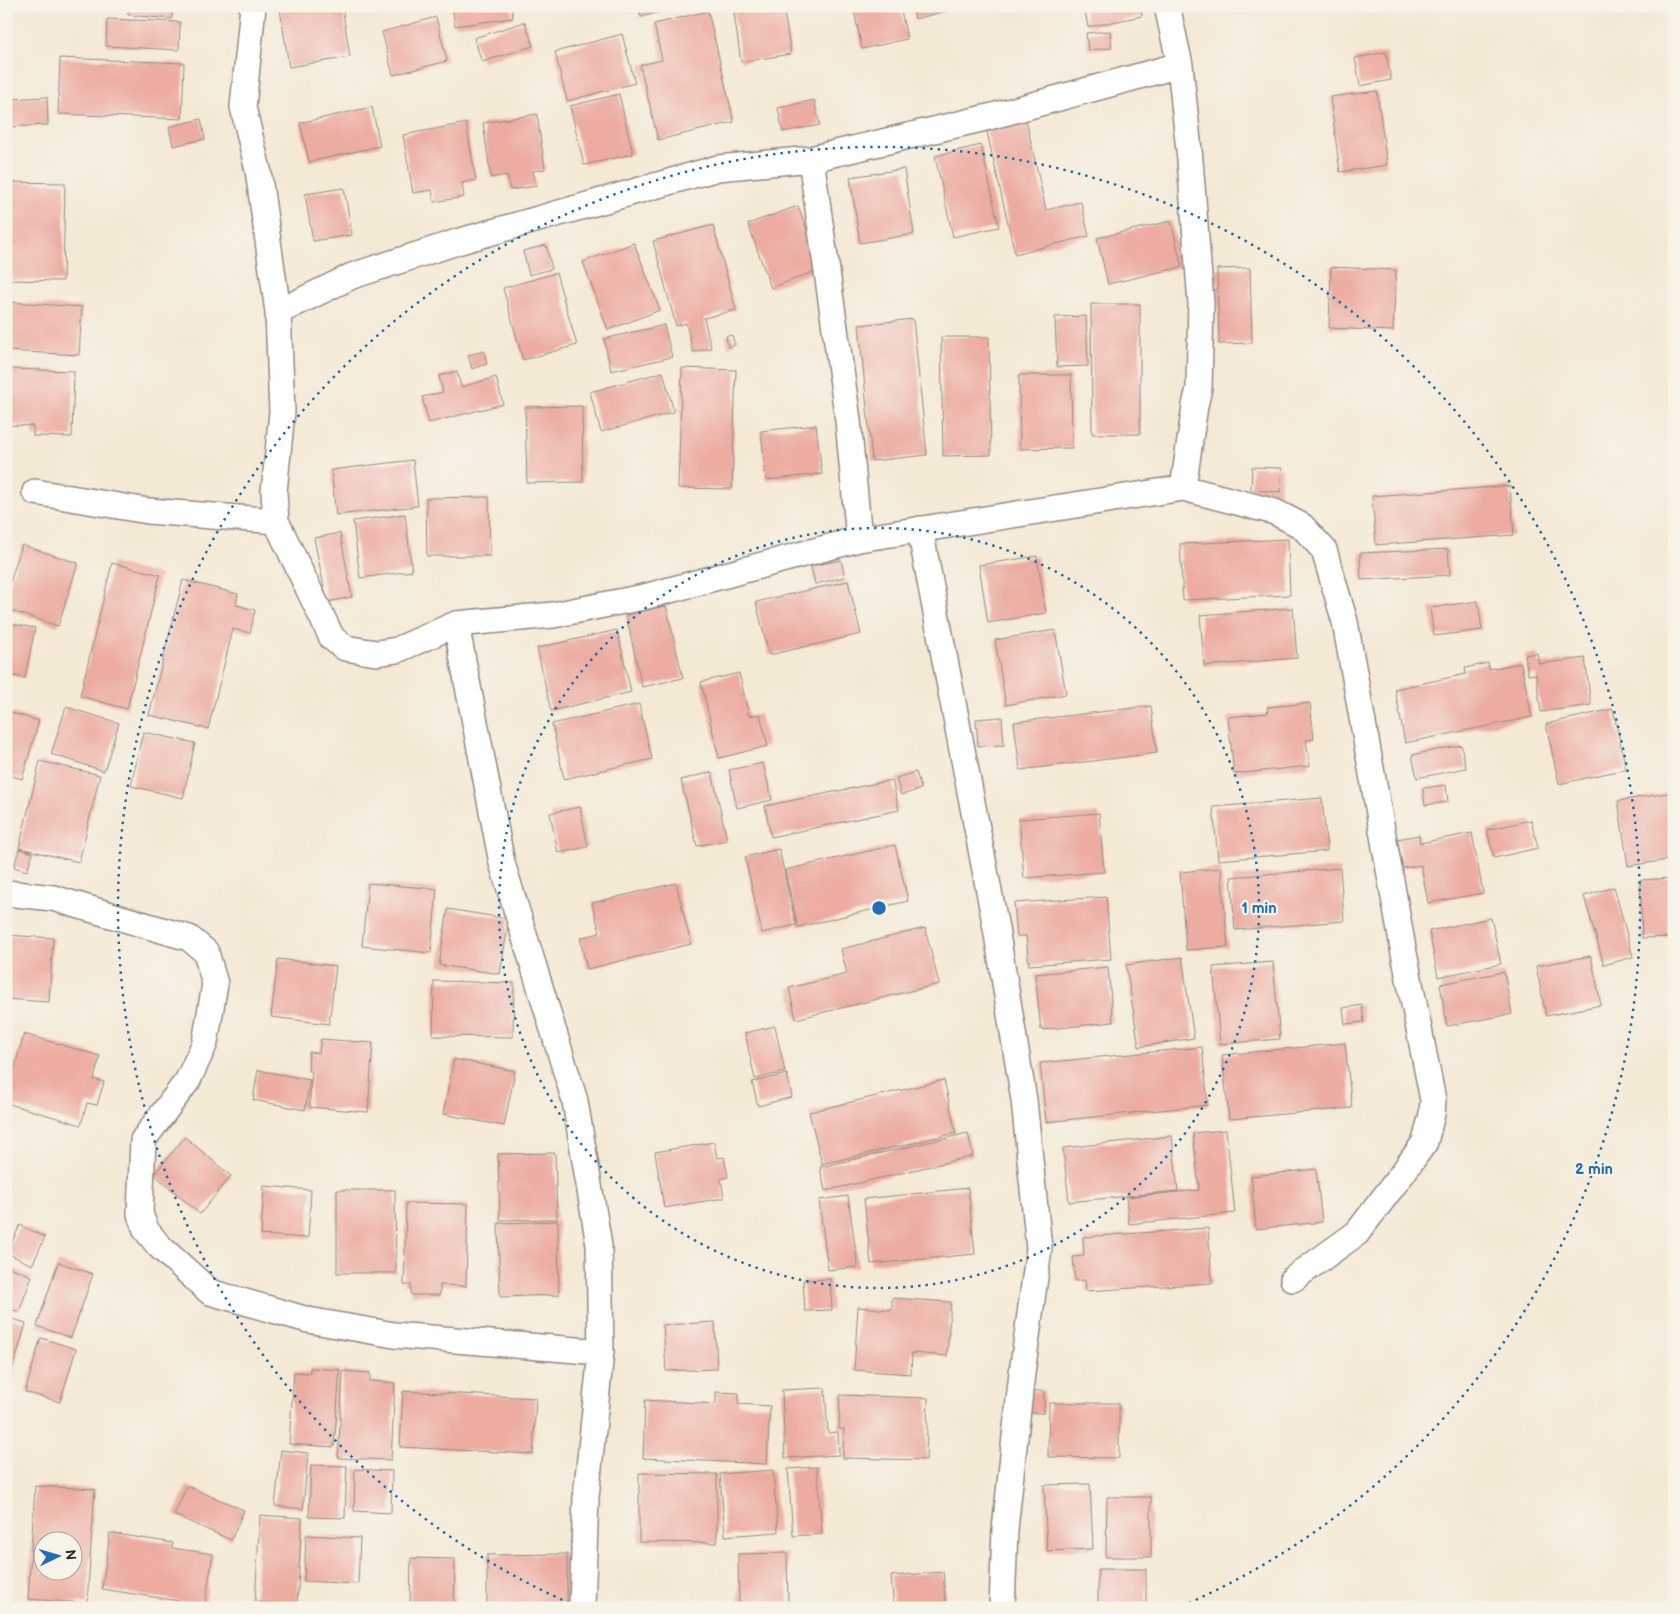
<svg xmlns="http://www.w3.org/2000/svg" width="1680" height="1614" font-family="'Balsamiq Sans',sans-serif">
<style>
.building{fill:#ecaca2;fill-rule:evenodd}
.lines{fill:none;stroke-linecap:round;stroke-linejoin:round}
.minor-casing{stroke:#908a80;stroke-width:28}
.minor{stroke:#fff;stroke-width:25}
.ring{fill:none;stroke:#1f6fb2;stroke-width:2.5;stroke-dasharray:2.5 5}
.centre{fill:#1f6fb2;stroke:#f7f3e8;stroke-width:2.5}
.ring-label{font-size:15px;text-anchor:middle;font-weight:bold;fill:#1f6fb2;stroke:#f7f3e8;stroke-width:4.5;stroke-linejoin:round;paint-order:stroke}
</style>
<rect width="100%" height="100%" fill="#f7f3e8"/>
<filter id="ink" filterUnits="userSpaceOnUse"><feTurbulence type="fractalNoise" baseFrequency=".02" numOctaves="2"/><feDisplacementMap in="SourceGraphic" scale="10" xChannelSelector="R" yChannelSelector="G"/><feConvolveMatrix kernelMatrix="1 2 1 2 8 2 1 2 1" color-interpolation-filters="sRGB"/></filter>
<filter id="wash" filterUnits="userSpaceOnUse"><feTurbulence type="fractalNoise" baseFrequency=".0096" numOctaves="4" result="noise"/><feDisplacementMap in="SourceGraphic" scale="20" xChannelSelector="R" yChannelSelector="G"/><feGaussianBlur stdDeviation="1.12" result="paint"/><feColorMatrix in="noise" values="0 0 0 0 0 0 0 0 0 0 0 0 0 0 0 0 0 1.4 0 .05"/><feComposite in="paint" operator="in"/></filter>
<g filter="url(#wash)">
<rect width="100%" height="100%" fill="#f4e9d5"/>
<g id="blocks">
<!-- building -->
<path class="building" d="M 128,6 L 173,6 L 172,19 L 128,15 Z
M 293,6 L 342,6 L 350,57 L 289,67 L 280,9 Z
M 452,6 L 511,6 L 513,18 L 455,26 Z
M 638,6 L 679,6 L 679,7 L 641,17 Z
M 733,6 L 783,6 L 791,54 L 741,62 Z
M 853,6 L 900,6 L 907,39 L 862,49 Z
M 912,6 L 962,6 L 962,7 L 915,19 Z
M 1084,6 L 1140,6 L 1142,16 L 1088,27 Z
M 708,11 L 734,122 L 658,140 L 640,65 L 662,60 L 654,24 Z
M 436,17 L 447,61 L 393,75 L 382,32 Z
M 107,19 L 180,22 L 179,50 L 106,46 Z
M 525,22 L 533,46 L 482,62 L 474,38 Z
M 1110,31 L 1112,48 L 1088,50 L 1086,33 Z
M 622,34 L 635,83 L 567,101 L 555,52 Z
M 1386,52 L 1391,80 L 1360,86 L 1355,58 Z
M 60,58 L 184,63 L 182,119 L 58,114 Z
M 1377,91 L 1387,165 L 1340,172 L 1330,97 Z
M 619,94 L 633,154 L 584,165 L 570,106 Z
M 47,97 L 48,125 L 6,127 L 6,99 Z
M 814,100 L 820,125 L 783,132 L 778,108 Z
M 372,107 L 380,146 L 309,162 L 300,123 Z
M 537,114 L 545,169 L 533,171 L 536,186 L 510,190 L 507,175 L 491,178 L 483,123 Z
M 201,119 L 205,139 L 173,146 L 169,127 Z
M 1026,120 L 1046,210 L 1081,202 L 1089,236 L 1015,254 L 986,128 Z
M 466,123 L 476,180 L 462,183 L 464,197 L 434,202 L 432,190 L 413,193 L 403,135 Z
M 981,145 L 999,227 L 953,237 L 935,156 Z
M 904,169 L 914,234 L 860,243 L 850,177 Z
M 7,182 L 65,183 L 63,281 L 6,280 Z
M 344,188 L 352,235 L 313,241 L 305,194 Z
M 798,206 L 821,269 L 771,288 L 748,224 Z
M 1171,221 L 1182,267 L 1108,284 L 1097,238 Z
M 713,225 L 736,310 L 704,318 L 711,348 L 693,352 L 686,323 L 676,326 L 653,241 Z
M 634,243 L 660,310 L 608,330 L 583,262 Z
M 546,245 L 552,269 L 529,275 L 523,251 Z
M 1331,267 L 1396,270 L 1393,331 L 1329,328 Z
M 1250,268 L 1252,343 L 1219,344 L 1217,269 Z
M 556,273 L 577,345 L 523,360 L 503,288 Z
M 10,302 L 82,307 L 79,355 L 7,351 Z
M 1091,304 L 1140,304 L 1140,434 L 1092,434 Z
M 1086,316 L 1088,366 L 1057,367 L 1055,317 Z
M 913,319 L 927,455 L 872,461 L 859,325 Z
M 664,325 L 672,357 L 611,371 L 604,339 Z
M 732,335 L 735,345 L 728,347 L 726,336 Z
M 941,337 L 989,337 L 991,455 L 943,456 Z
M 484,351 L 487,364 L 472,369 L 468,355 Z
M 682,368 L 736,370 L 732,489 L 678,488 Z
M 9,369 L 74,371 L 72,437 L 33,436 L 33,426 L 7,425 Z
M 457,371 L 461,387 L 496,377 L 503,404 L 429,423 L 422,397 L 443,392 L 439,376 Z
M 663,372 L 674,412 L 601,432 L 590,392 Z
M 1019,375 L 1071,375 L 1072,448 L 1020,449 Z
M 582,406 L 583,482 L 527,483 L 525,407 Z
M 816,425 L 822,474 L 766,480 L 761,431 Z
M 413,460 L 418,506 L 336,515 L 331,470 Z
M 1252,467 L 1282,468 L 1280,492 L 1251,490 Z
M 1510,486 L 1514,535 L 1376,545 L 1372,496 Z
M 489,497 L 490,556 L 427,556 L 426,498 Z
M 405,514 L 412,571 L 360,578 L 353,521 Z
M 340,533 L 352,597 L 327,602 L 314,538 Z
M 1288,539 L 1290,595 L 1183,600 L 1180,544 Z
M 22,545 L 78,563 L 58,626 L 6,609 L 6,594 Z
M 1448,549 L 1450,575 L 1361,580 L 1360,553 Z
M 1037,556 L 1046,613 L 988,623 L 979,565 Z
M 841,560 L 845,577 L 815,584 L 811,566 Z
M 112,563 L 160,575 L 127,709 L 80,696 Z
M 183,580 L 238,594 L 236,605 L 255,610 L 250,633 L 233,629 L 208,729 L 149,715 Z
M 848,581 L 861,634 L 769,655 L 756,602 Z
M 1478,601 L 1482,630 L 1434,636 L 1430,608 Z
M 666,606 L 683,678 L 642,687 L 626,615 Z
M 1293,608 L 1297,658 L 1204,666 L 1200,615 Z
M 6,623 L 35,628 L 25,678 L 6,675 Z
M 617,630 L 631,692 L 551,711 L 537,648 Z
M 1055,630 L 1066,694 L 1006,705 L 995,640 Z
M 1537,653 L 1539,664 L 1585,658 L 1591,705 L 1541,712 L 1536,674 L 1528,675 L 1525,655 Z
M 1488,663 L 1489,669 L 1521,663 L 1532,717 L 1405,743 L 1395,689 L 1466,674 L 1465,668 Z
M 739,673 L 749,716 L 760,714 L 768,746 L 719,758 L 701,682 Z
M 1310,703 L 1314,739 L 1306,740 L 1310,766 L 1234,774 L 1228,717 L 1268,713 L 1267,707 Z
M 639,704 L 652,759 L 564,779 L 552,724 Z
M 1151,706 L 1157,753 L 1020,770 L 1014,722 Z
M 66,707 L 119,723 L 104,771 L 51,754 Z
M 1613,709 L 1626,769 L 1559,784 L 1546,724 Z
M 6,711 L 39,721 L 22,779 L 6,774 Z
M 1002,717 L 1004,745 L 978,746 L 976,719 Z
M 143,732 L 195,743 L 183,798 L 131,786 Z
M 1461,745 L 1466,768 L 1417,778 L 1412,755 Z
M 40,761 L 100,775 L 79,862 L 19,848 Z
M 763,763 L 772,800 L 737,808 L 729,770 Z
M 712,772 L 727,840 L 697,846 L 681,780 Z
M 916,772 L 921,789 L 901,795 L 896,778 Z
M 892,780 L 899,810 L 771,837 L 765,806 Z
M 1446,785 L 1448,802 L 1425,805 L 1423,788 Z
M 1674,792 L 1674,859 L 1628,866 L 1618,801 Z
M 1322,798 L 1327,851 L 1218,860 L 1213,807 Z
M 580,807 L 588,847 L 558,853 L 550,813 Z
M 1099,813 L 1104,872 L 1024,878 L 1019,819 Z
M 1531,820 L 1538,848 L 1494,858 L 1487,830 Z
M 1472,833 L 1483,893 L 1428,903 L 1421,865 L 1403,868 L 1397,839 L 1419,835 L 1420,843 Z
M 895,845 L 908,901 L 798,927 L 785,870 Z
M 19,849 L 33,853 L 27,871 L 14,867 Z
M 779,849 L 796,925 L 762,933 L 745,857 Z
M 1221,868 L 1228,947 L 1186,950 L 1180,872 Z
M 1340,868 L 1344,921 L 1235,930 L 1231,877 Z
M 1674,878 L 1674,937 L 1642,938 L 1640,880 Z
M 368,883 L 437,889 L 431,953 L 362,946 Z
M 676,883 L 691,944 L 587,969 L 580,938 L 600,933 L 592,903 Z
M 1614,887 L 1633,957 L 1604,965 L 1584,896 Z
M 1106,897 L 1111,959 L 1029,965 L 1026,936 L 1017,936 L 1014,903 Z
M 448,909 L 509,919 L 500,974 L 439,965 Z
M 1491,918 L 1501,964 L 1438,977 L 1429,931 Z
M 925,928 L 939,984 L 796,1019 L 789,988 L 847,974 L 841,949 Z
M 6,935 L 53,938 L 49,1002 L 6,999 Z
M 1591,956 L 1601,1005 L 1546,1016 L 1536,966 Z
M 1182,957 L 1194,1038 L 1139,1047 L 1126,965 Z
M 278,959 L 336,966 L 329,1024 L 271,1017 Z
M 1273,962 L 1280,1039 L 1220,1044 L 1213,967 Z
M 1108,967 L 1113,1022 L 1041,1030 L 1035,974 Z
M 1504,972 L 1512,1014 L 1447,1026 L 1440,984 Z
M 434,981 L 514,983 L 513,1037 L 433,1036 Z
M 1362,1005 L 1364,1022 L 1345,1024 L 1343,1008 Z
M 775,1026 L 785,1072 L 755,1079 L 745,1033 Z
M 24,1034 L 100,1056 L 94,1079 L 104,1082 L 97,1105 L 87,1103 L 81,1125 L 6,1103 L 6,1097 Z
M 321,1039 L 373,1043 L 368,1112 L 309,1107 L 312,1071 L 308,1071 L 309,1052 L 319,1053 Z
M 1345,1043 L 1352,1108 L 1229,1119 L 1222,1055 Z
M 1202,1047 L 1208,1105 L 1046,1122 L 1040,1063 Z
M 454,1059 L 515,1071 L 504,1126 L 443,1114 Z
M 258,1070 L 310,1080 L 305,1110 L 253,1100 Z
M 787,1074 L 792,1097 L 758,1106 L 752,1082 Z
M 944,1080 L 956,1133 L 822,1164 L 809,1112 Z
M 1226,1130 L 1235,1213 L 1129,1224 L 1126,1197 L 1199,1190 L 1193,1133 Z
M 968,1133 L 973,1156 L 825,1191 L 820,1167 Z
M 1172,1136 L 1178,1191 L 1069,1202 L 1063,1148 Z
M 185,1137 L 231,1176 L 200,1214 L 154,1174 Z
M 714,1142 L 717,1158 L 724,1157 L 728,1177 L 721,1179 L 724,1198 L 664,1208 L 655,1152 Z
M 555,1153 L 557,1219 L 500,1220 L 498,1154 Z
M 1316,1169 L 1322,1222 L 1256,1229 L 1251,1176 Z
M 264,1186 L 311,1190 L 308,1238 L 261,1235 Z
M 968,1188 L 975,1254 L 871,1264 L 864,1199 Z
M 337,1190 L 395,1190 L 396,1273 L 337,1273 Z
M 848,1196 L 858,1267 L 828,1270 L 819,1200 Z
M 406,1203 L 468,1204 L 466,1286 L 440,1285 L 440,1295 L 411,1295 L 411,1285 L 404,1285 Z
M 558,1221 L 559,1295 L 500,1297 L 498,1223 Z
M 20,1225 L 45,1237 L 32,1265 L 7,1253 Z
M 1208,1228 L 1212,1283 L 1086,1291 L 1085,1280 L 1075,1281 L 1073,1257 L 1084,1256 L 1083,1237 Z
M 58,1262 L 93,1274 L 71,1338 L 37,1326 Z
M 6,1266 L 32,1276 L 19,1312 L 6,1307 Z
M 830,1279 L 832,1310 L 805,1311 L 803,1280 Z
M 892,1298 L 951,1302 L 947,1356 L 912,1353 L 911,1374 L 854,1370 L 858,1307 L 892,1310 Z
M 6,1317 L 26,1323 L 10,1378 L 6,1377 Z
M 715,1322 L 717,1369 L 666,1371 L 663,1325 Z
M 41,1338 L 76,1349 L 60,1402 L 25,1392 Z
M 310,1368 L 340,1370 L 334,1447 L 289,1444 L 294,1372 L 310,1373 Z
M 343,1371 L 370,1373 L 370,1381 L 395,1383 L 391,1460 L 338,1458 Z
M 825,1388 L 828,1433 L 838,1432 L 839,1455 L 785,1458 L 782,1390 Z
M 403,1391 L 536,1398 L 533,1454 L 400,1447 Z
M 1027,1391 L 1044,1391 L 1044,1413 L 1027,1413 Z
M 716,1392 L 739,1393 L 738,1404 L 770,1406 L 767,1464 L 643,1458 L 645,1400 L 716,1404 Z
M 840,1395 L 928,1398 L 926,1460 L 843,1458 L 844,1429 L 839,1429 Z
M 1049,1403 L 1119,1403 L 1119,1458 L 1048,1457 Z
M 281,1450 L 308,1453 L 303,1509 L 275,1506 Z
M 311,1465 L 347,1466 L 345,1518 L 309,1517 Z
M 817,1467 L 822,1534 L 793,1536 L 788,1469 Z
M 355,1469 L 392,1471 L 391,1513 L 354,1511 Z
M 773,1470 L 778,1532 L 725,1536 L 720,1474 Z
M 639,1473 L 717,1474 L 717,1543 L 639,1542 Z
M 1090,1484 L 1093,1549 L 1047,1551 L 1044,1485 Z
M 35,1486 L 95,1489 L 87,1603 L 28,1599 ZM 42,1542 L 72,1542 L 72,1572 L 42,1572 Z
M 187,1486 L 244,1510 L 231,1540 L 174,1515 Z
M 1107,1497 L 1151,1497 L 1151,1557 L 1106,1557 Z
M 260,1515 L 302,1518 L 297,1605 L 255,1602 Z
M 110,1533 L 173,1543 L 172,1548 L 213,1554 L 205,1605 L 102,1589 Z
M 306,1535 L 360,1538 L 358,1584 L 304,1581 Z
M 787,1553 L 788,1608 L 739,1608 L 738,1554 Z
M 567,1554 L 567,1608 L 487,1608 L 487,1555 Z
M 411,1558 L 455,1559 L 454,1608 L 410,1608 Z
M 1098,1569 L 1146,1569 L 1146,1608 L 1098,1608 Z
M 943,1572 L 946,1608 L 894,1608 L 891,1576 Z"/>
</g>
</g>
<g filter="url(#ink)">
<use href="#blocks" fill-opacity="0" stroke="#908a80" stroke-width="1"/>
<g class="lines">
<defs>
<path id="minor" d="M 253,6 L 243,107 L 258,170 L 278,312 L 282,412 L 274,492 L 276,521 L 332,638 L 345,648 L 376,653 L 397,650 L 456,624 L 553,615 L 644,597 L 859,539 L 1183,488 L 1275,512 L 1302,526 L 1324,550 L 1345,622 L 1403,948 L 1433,1100 L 1432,1114 L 1425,1142 L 1402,1174 L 1357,1233 L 1293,1279
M 1167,6 L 1180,65 L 1190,160 L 1201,303 L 1199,388 L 1195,406 L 1183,488
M 811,159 L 848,420 L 859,539
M 278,312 L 352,276 L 457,242 L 718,168 L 811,159 L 989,117 L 1180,65
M 35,492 L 148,511 L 276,521
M 920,529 L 996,928 L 1024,1100 L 1039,1248 L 1022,1373 L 1005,1529 L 1002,1608
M 456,624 L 502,863 L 575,1101 L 599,1245 L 601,1352 L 586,1497 L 582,1608
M 6,893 L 53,898 L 189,938 L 206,952 L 215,984 L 205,1043 L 188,1080 L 143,1140 L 140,1214 L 146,1230 L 159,1246 L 210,1292 L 308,1320 L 394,1335 L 601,1352"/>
</defs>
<!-- minor casing -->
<use href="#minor" class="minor-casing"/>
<!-- minor -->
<use href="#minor" class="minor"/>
</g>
</g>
<!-- distance rings -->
<g class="ring">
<circle cx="879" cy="908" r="380"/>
<path d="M576 1606A761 761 0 1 1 1182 1606"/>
</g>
<circle cx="879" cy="908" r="8" class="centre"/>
<g class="ring-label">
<text x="1259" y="913">1 min</text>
<text x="1594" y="1174">2 min</text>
</g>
<!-- margin -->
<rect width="1680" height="1614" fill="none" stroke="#f7f3e8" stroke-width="25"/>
<!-- north arrow -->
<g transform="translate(58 1556) rotate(85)"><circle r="24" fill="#f7f3e8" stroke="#a5a39c"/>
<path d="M0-4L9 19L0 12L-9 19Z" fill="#1f6fb2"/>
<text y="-8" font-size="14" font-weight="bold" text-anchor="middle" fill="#2b2b2b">N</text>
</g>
</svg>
